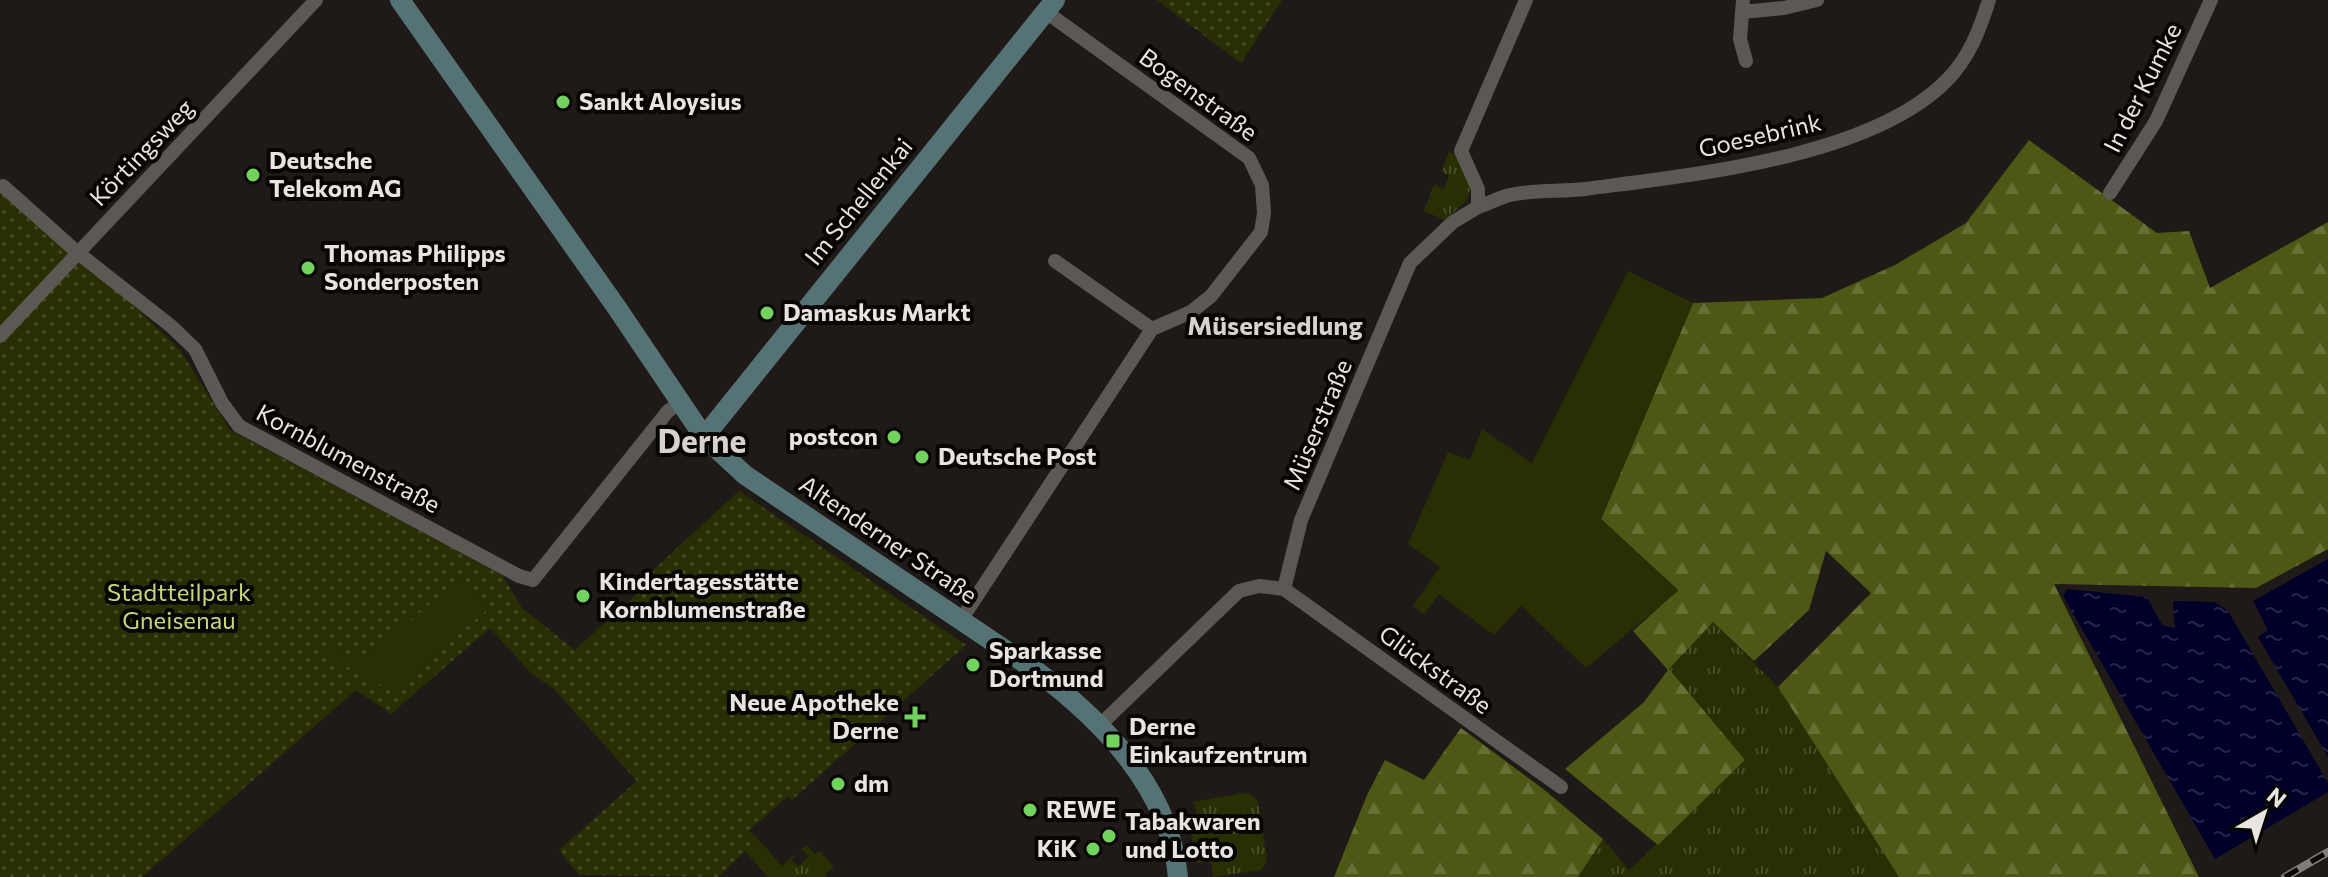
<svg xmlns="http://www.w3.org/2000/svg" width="2328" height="877" font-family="Commissioner,sans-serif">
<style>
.grass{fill:url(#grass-tufts)}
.forest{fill:url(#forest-firs)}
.park{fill:url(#park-dots)}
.garden{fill:#282f03}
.water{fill:url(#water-ripples)}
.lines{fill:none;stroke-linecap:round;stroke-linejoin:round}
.street{stroke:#5e5855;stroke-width:14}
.secondary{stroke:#557375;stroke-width:20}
.rail-casing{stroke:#827d7b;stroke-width:8}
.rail{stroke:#070605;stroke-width:5;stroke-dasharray:15;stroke-linecap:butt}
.poi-dot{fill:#71d35e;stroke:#070605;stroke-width:3}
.labels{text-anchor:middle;stroke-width:8;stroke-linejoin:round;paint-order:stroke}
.street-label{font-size:24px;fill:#e8e4e2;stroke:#070605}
.poi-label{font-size:24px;font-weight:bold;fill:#e8e4e2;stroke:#070605;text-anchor:start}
.park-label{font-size:24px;fill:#c4d97a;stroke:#070605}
.neighbourhood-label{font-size:26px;font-weight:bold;fill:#d8d1cd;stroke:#070605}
.district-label{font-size:32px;font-weight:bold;fill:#d8d1cd;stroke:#070605}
</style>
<defs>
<pattern id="grass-tufts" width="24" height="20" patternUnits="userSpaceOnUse" patternTransform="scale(2)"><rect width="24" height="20" fill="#282f03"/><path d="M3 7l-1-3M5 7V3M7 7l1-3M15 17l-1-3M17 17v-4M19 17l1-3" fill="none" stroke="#474d27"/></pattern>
<pattern id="forest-firs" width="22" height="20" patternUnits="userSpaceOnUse" patternTransform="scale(2)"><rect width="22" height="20" fill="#4c5813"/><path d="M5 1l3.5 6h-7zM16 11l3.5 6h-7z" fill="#667035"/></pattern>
<pattern id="park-dots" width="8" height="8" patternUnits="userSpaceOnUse" patternTransform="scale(2)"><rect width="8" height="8" fill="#282f03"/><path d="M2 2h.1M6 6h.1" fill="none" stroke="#474d27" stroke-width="1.8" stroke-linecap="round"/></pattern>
<pattern id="water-ripples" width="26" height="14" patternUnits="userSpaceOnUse" patternTransform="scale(2)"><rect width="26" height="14" fill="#000029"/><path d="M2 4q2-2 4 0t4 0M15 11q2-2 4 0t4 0" fill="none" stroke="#252548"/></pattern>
</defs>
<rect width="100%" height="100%" fill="#1f1a17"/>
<!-- grass -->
<path class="grass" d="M 1449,152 L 1457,155 L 1471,188 L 1466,201 L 1445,220 L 1424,211 L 1434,185 L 1444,189 L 1449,175 L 1441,172 Z
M 1713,622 L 1778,687 L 1899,877 L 1578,877 L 1603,839 L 1629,870 L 1745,761 L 1668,670 Z
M 1243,793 L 1250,794 L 1258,801 L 1267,861 L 1261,870 L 1213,877 L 1211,862 L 1197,863 L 1188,820 L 1198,816 L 1193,802 Z
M 750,830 L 782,866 L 794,855 L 792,861 L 798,866 L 809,857 L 803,850 L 798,852 L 806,845 L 815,854 L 819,851 L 834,867 L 825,875 L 827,877 L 768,877 L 745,851 L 757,840 Z"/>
<!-- forest -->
<path class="forest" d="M 2029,140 L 2157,233 L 2189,231 L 2210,288 L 2328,222 L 2328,549 L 2256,588 L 2054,584 L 2199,877 L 1899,877 L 1778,687 L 1871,593 L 1826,551 L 1809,610 L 1754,661 L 1713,622 L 1669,669 L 1745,760 L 1658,845 L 1565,769 L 1644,702 L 1668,670 L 1633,631 L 1678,590 L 1601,519 L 1693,303 L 1822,298 L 1895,265 L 1966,223 Z
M 1461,728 L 1542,788 L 1603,839 L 1578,877 L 1334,877 L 1367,795 L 1385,760 L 1424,780 Z"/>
<!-- park -->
<path class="park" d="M 1157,0 L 1282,0 L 1241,63 Z
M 0,185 L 91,264 L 180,350 L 230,430 L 502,575 L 522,608 L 575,650 L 652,580 L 648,575 L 739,491 L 966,645 L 792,800 L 788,796 L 749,831 L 757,840 L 718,877 L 579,875 L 559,850 L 637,781 L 554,689 L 531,673 L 490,628 L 391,714 L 356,690 L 142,877 L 0,877 Z"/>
<!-- garden -->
<path class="garden" d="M 1628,271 L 1693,303 L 1601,519 L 1678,591 L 1586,668 L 1521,606 L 1494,635 L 1439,594 L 1424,614 L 1413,606 L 1440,567 L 1408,544 L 1448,452 L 1470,460 L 1482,429 L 1532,463 Z
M 461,577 L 488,609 L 392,691 L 327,656 L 333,646 L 357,659 L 367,658 Z"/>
<!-- water -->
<path class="water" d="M 2328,559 L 2328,757 L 2258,637 L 2268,630 L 2253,601 Z
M 2067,589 L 2147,597 L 2162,625 L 2175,628 L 2173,601 L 2215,602 L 2228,611 L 2328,783 L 2328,792 L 2215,859 L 2063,596 Z"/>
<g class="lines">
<!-- street -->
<path class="street" d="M 1743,0 L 1740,39 L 1746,61
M 1742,12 L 1784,8 L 1817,0
M 3,186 L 78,253 L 171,326 L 195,349 L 222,403 L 239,426 L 519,576 L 533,580 L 668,411 L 680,403
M 2110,193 L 2156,121 L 2211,0
M 1478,207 C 1487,204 1497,199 1506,196 C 1531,189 1560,192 1585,189 C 1690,175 1871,158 1947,80 C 1969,58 1980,29 1989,0
M 1055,261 L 1152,329
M 0,336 L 316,0
M 1284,589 L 1301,520 L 1410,263 L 1453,222 L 1478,207 L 1478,189 L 1461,151 L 1526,0
M 1284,589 L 1561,787
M 961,620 L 1152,329 L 1191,312 L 1211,296 L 1261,232 L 1264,213 L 1262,185 L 1249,158 L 1046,12
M 1100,725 L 1239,591 L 1259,586 L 1284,589"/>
<!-- secondary -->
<path class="secondary" d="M 400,0 L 617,308 L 704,437 L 745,475 L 1035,670 C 1103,721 1170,789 1178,877
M 704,437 L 1055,0"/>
<defs>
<path id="rail" d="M 2285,877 L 2328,852"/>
</defs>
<!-- rail casing -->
<use href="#rail" class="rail-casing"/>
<!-- rail -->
<use href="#rail" class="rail"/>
</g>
<!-- markers -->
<g class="poi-dot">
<circle cx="563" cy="102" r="8"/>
<circle cx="253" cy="175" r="8"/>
<circle cx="308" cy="268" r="8"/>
<circle cx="767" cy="313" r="8"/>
<circle cx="894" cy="437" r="8"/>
<circle cx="922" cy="457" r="8"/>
<circle cx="583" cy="596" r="8"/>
<circle cx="973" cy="665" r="8"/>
<path d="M911 705h8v8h8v8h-8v8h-8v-8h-8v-8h8z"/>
<rect x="1105" y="733" width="16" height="16" rx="4"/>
<circle cx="838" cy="784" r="8"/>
<circle cx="1030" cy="810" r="8"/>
<circle cx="1109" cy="836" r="8"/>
<circle cx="1093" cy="849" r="8"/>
</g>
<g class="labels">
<!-- street labels -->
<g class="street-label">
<text transform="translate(2143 88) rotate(-63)" y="8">In der Kumke</text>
<text transform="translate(1198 95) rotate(36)" y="8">Bogenstraße</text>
<text transform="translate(1760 136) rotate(-13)" y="8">Goesebrink</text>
<text transform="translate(142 153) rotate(-46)" y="8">Körtingsweg</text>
<text transform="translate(859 202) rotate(-51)" y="8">Im Schellenkai</text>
<text transform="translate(1318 425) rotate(-67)" y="8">Müserstraße</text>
<text transform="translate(348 459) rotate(28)" y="8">Kornblumenstraße</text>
<text transform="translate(888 540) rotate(34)" y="8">Altenderner Straße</text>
<text transform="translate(1435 670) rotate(36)" y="8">Glückstraße</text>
</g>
<!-- poi labels -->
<g class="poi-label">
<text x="579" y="110">Sankt Aloysius</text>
<text x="269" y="169">Deutsche<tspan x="269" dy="28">Telekom AG</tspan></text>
<text x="324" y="262">Thomas Philipps<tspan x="324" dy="28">Sonderposten</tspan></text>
<text x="783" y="321">Damaskus Markt</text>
<text x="878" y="445" text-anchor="end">postcon</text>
<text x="938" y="465">Deutsche Post</text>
<text x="599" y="590">Kindertagesstätte<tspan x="599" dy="28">Kornblumenstraße</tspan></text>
<text x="989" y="659">Sparkasse<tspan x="989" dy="28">Dortmund</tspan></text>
<text x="899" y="711" text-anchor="end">Neue Apotheke<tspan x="899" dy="28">Derne</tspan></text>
<text x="1129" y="735">Derne<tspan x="1129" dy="28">Einkaufzentrum</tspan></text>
<text x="854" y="792">dm</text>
<text x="1046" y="818">REWE</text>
<text x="1125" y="830">Tabakwaren<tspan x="1125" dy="28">und Lotto</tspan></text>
<text x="1077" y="857" text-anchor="end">KiK</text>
</g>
<!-- park labels -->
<g class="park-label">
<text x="179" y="601">Stadtteilpark<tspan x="179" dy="28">Gneisenau</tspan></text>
</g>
<!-- neighbourhood labels -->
<g class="neighbourhood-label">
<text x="1275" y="335">Müsersiedlung</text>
</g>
<!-- district labels -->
<g class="district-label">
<text x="702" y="453">Derne</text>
</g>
</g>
<!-- north arrow -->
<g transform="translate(2264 813) rotate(39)" stroke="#070605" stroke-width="6" paint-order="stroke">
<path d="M0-6L14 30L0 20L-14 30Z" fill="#e8e4e2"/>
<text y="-12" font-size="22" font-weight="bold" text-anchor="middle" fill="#e8e4e2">N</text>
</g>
</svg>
